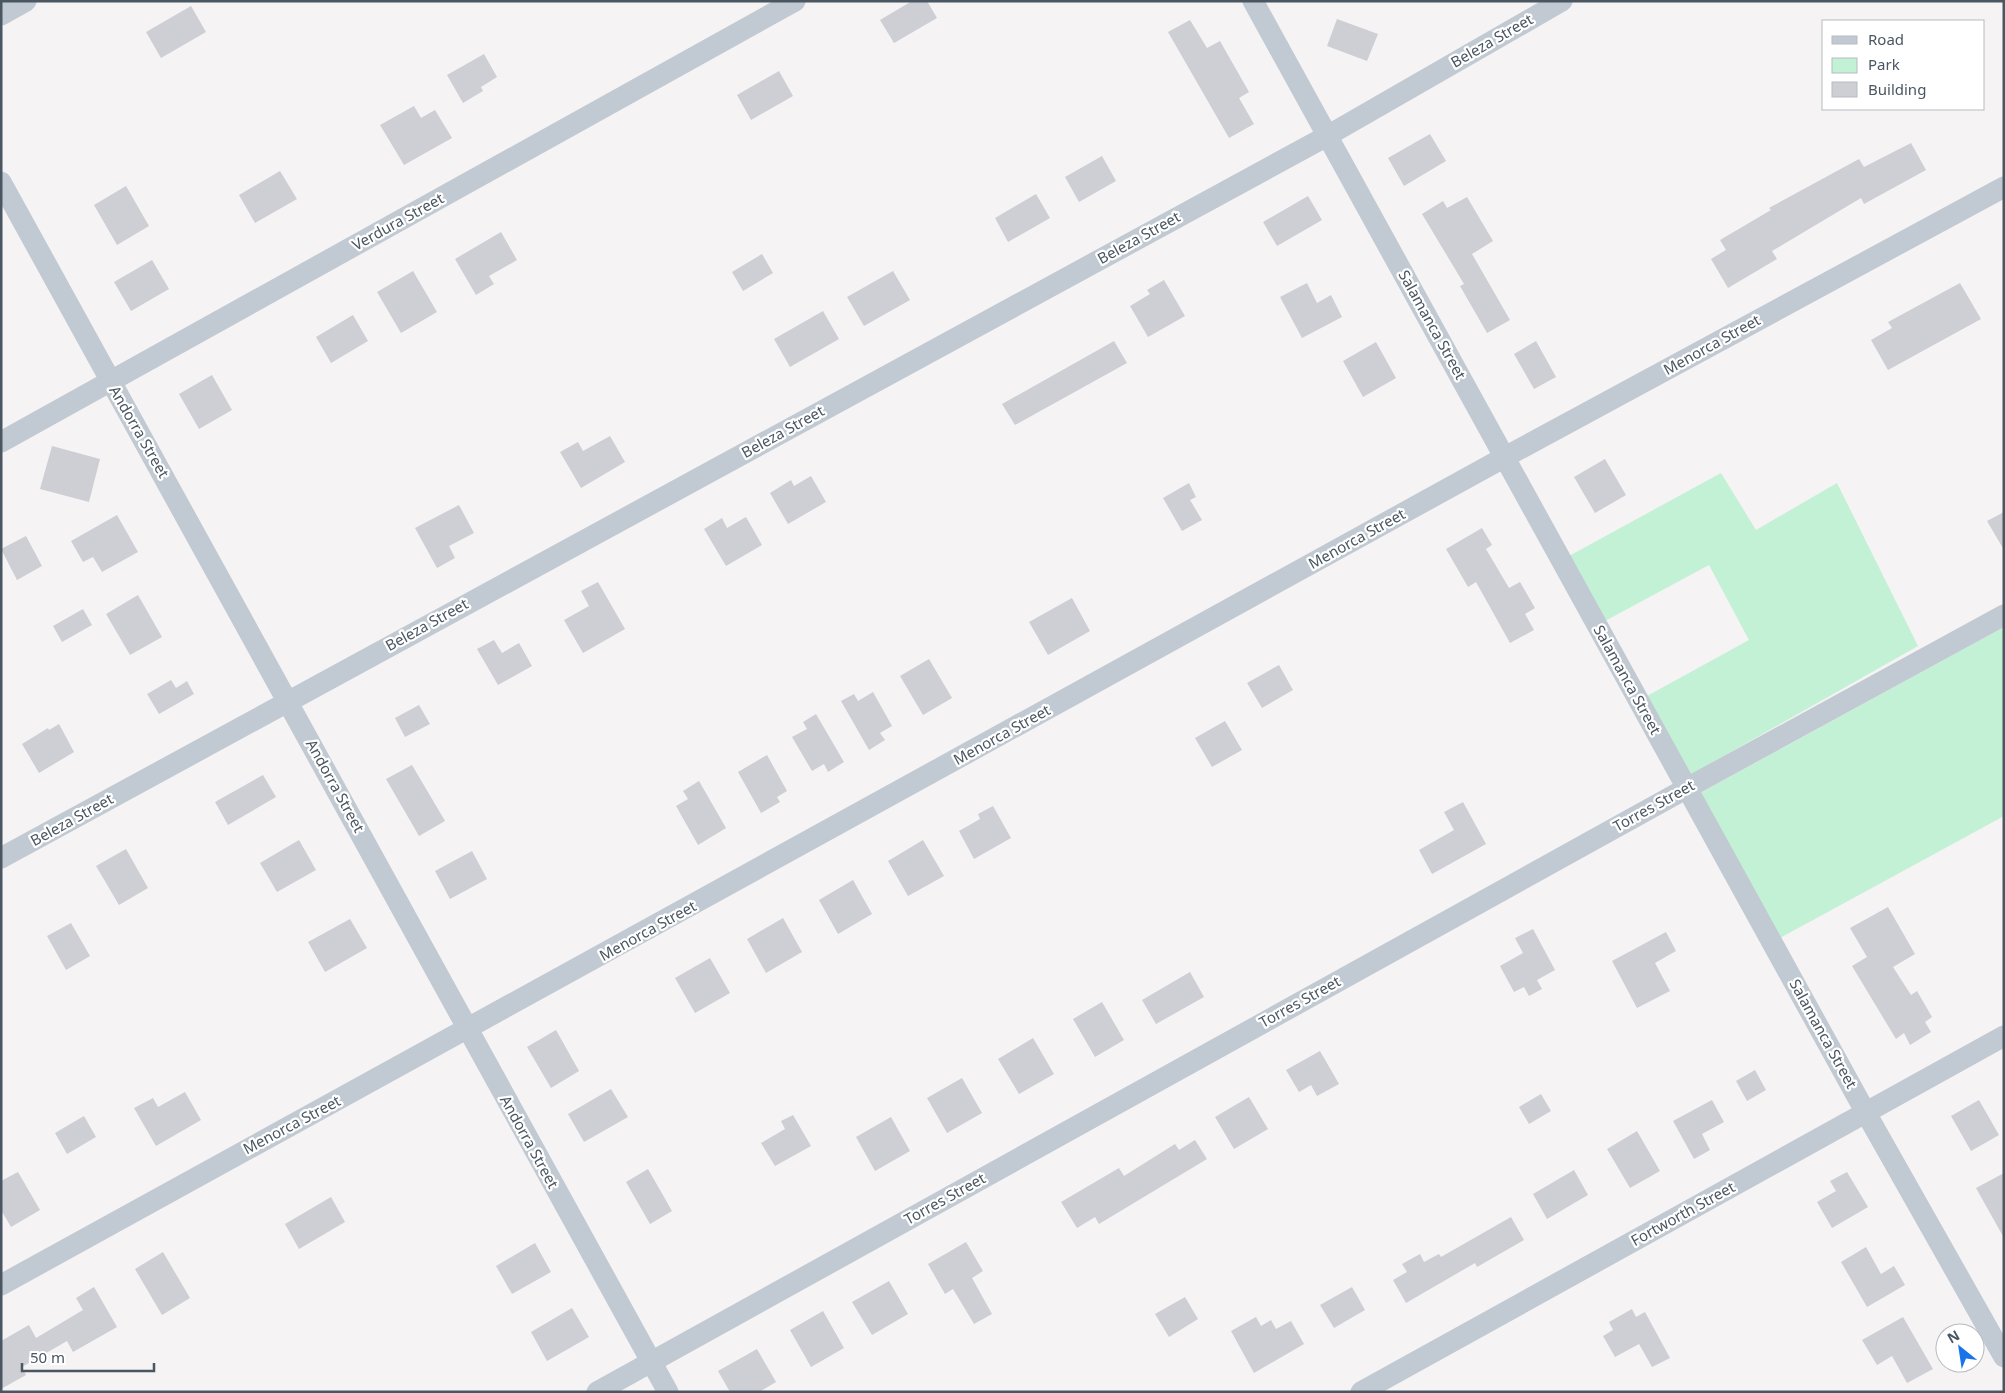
<svg xmlns="http://www.w3.org/2000/svg" width="2005" height="1393" font-family="'Noto Sans',sans-serif">
<style>
.green{fill:#c3f1d5}
.building{fill:#cdcfd5}
.lines{fill:none;stroke-linecap:round;stroke-linejoin:round}
.minor{stroke:#c1cad2;stroke-width:21}
.labels{text-anchor:middle;stroke-width:4.5;stroke-linejoin:round;paint-order:stroke}
.street-label{font-size:15px;fill:#4a5661;stroke:#fff}
</style>
<rect width="100%" height="100%" fill="#f5f3f3"/>
<!-- green -->
<path class="green" d="M 1721,473 L 1756,530 L 1837,483 L 1918,646 L 1690,775 L 1647,696 L 1749,640 L 1709,565 L 1605,621 L 1569,556 Z
M 2004,627 L 2004,816 L 1780,938 L 1700,793 Z"/>
<!-- building -->
<path class="building" d="M 912,1 L 927,1 L 937,18 L 894,43 L 880,20 Z
M 191,6 L 206,32 L 161,58 L 146,32 Z
M 1337,19 L 1378,34 L 1367,61 L 1327,46 Z
M 1190,20 L 1207,48 L 1220,41 L 1249,92 L 1239,98 L 1254,124 L 1229,138 L 1168,32 Z
M 484,54 L 497,77 L 481,87 L 483,91 L 463,103 L 447,75 Z
M 779,71 L 793,96 L 751,120 L 737,95 Z
M 414,106 L 421,118 L 435,110 L 452,138 L 404,165 L 380,125 Z
M 1430,134 L 1446,161 L 1404,186 L 1388,158 Z
M 1911,143 L 1926,170 L 1864,204 L 1861,198 L 1772,251 L 1777,259 L 1728,288 L 1711,259 L 1726,250 L 1720,240 L 1771,210 L 1769,208 L 1859,159 L 1864,167 Z
M 1102,156 L 1116,181 L 1079,202 L 1065,177 Z
M 280,171 L 297,199 L 255,223 L 239,195 Z
M 126,186 L 149,226 L 117,245 L 94,205 Z
M 1036,194 L 1050,218 L 1008,242 L 995,218 Z
M 1308,196 L 1322,220 L 1277,246 L 1263,222 Z
M 1467,197 L 1493,241 L 1472,254 L 1510,320 L 1487,333 L 1460,286 L 1464,284 L 1422,214 L 1443,201 L 1447,208 Z
M 501,232 L 517,260 L 489,276 L 494,284 L 476,295 L 455,259 Z
M 762,254 L 773,273 L 743,291 L 732,272 Z
M 152,260 L 169,289 L 131,311 L 114,282 Z
M 413,271 L 437,312 L 401,333 L 377,292 Z
M 893,271 L 910,300 L 864,326 L 847,297 Z
M 1164,280 L 1185,316 L 1148,337 L 1130,306 L 1150,294 L 1147,290 Z
M 1307,283 L 1317,303 L 1331,295 L 1342,317 L 1302,338 L 1280,297 Z
M 1960,283 L 1981,319 L 1888,370 L 1871,340 L 1892,328 L 1888,322 Z
M 823,311 L 839,339 L 790,367 L 774,339 Z
M 353,315 L 368,341 L 331,363 L 316,337 Z
M 1114,341 L 1127,363 L 1015,425 L 1002,404 Z
M 1536,341 L 1556,377 L 1534,389 L 1514,354 Z
M 1376,342 L 1396,378 L 1363,397 L 1343,361 Z
M 212,375 L 232,410 L 199,429 L 179,394 Z
M 610,436 L 625,462 L 581,488 L 560,452 L 578,442 L 583,451 Z
M 52,446 L 100,459 L 89,502 L 40,489 Z
M 1605,459 L 1626,495 L 1595,513 L 1574,477 Z
M 811,476 L 826,502 L 788,524 L 770,493 L 791,480 L 794,486 Z
M 1189,483 L 1196,497 L 1190,500 L 1202,520 L 1182,531 L 1163,498 Z
M 459,505 L 474,533 L 449,546 L 455,558 L 437,568 L 415,528 Z
M 2004,512 L 2004,550 L 1987,521 Z
M 117,515 L 138,552 L 102,572 L 93,557 L 83,562 L 71,541 Z
M 746,517 L 762,545 L 726,566 L 704,529 L 722,518 L 727,528 Z
M 1482,528 L 1492,545 L 1486,549 L 1509,588 L 1520,582 L 1535,608 L 1525,614 L 1534,630 L 1510,643 L 1476,582 L 1468,587 L 1446,549 Z
M 26,536 L 42,566 L 17,580 L 1,549 Z
M 598,582 L 625,629 L 583,653 L 564,620 L 589,606 L 581,591 Z
M 138,595 L 162,637 L 130,655 L 106,614 Z
M 1072,598 L 1090,631 L 1048,655 L 1029,622 Z
M 83,609 L 92,625 L 62,642 L 53,626 Z
M 494,640 L 502,653 L 519,643 L 532,666 L 498,685 L 477,649 Z
M 929,659 L 952,698 L 923,715 L 900,676 Z
M 1279,665 L 1293,690 L 1262,708 L 1247,683 Z
M 171,680 L 176,688 L 187,681 L 194,694 L 159,714 L 147,694 Z
M 873,692 L 892,726 L 880,733 L 885,740 L 869,750 L 841,701 L 854,694 L 858,701 Z
M 419,705 L 430,724 L 405,737 L 395,718 Z
M 816,714 L 844,762 L 828,772 L 824,764 L 812,771 L 792,737 L 807,729 L 803,722 Z
M 1225,721 L 1242,750 L 1212,767 L 1195,738 Z
M 59,724 L 74,752 L 39,773 L 22,744 L 48,728 L 49,730 Z
M 767,755 L 787,791 L 777,797 L 780,802 L 761,813 L 738,772 Z
M 412,765 L 445,821 L 419,836 L 386,779 Z
M 263,775 L 276,797 L 228,825 L 215,802 Z
M 699,781 L 726,828 L 698,845 L 676,806 L 688,799 L 683,791 Z
M 1463,802 L 1486,844 L 1432,874 L 1419,850 L 1454,830 L 1444,812 Z
M 993,806 L 1011,838 L 974,859 L 959,831 L 980,819 L 978,814 Z
M 299,840 L 316,870 L 277,892 L 260,863 Z
M 923,840 L 944,876 L 908,896 L 888,861 Z
M 126,849 L 148,888 L 119,905 L 96,866 Z
M 472,851 L 487,879 L 450,899 L 435,871 Z
M 853,880 L 872,914 L 838,934 L 819,900 Z
M 1888,907 L 1915,954 L 1893,967 L 1911,995 L 1917,991 L 1932,1017 L 1925,1022 L 1931,1032 L 1910,1045 L 1904,1033 L 1896,1039 L 1852,966 L 1867,957 L 1850,928 Z
M 783,918 L 802,952 L 766,973 L 747,939 Z
M 350,919 L 367,948 L 325,972 L 308,942 Z
M 71,923 L 90,956 L 66,970 L 47,936 Z
M 1533,929 L 1555,970 L 1537,980 L 1542,989 L 1529,996 L 1524,987 L 1514,992 L 1500,966 L 1523,953 L 1515,938 Z
M 1666,932 L 1676,951 L 1655,963 L 1670,991 L 1637,1008 L 1612,961 Z
M 710,958 L 730,993 L 695,1013 L 675,978 Z
M 1190,972 L 1204,997 L 1156,1024 L 1142,1000 Z
M 1102,1002 L 1124,1040 L 1095,1057 L 1073,1019 Z
M 556,1030 L 579,1071 L 551,1088 L 527,1047 Z
M 1033,1038 L 1054,1074 L 1019,1094 L 998,1059 Z
M 1320,1051 L 1339,1084 L 1317,1096 L 1311,1085 L 1299,1092 L 1286,1070 Z
M 1755,1070 L 1766,1090 L 1747,1101 L 1736,1081 Z
M 962,1078 L 982,1113 L 947,1133 L 927,1098 Z
M 611,1089 L 628,1117 L 584,1142 L 568,1114 Z
M 185,1092 L 201,1120 L 156,1146 L 134,1108 L 153,1098 L 158,1107 Z
M 1541,1094 L 1551,1111 L 1529,1124 L 1519,1107 Z
M 1249,1097 L 1268,1129 L 1234,1149 L 1215,1117 Z
M 1712,1100 L 1724,1122 L 1702,1134 L 1710,1150 L 1694,1159 L 1673,1121 Z
M 1979,1100 L 1999,1135 L 1971,1151 L 1951,1116 Z
M 793,1115 L 811,1146 L 775,1166 L 761,1143 L 785,1129 L 781,1121 Z
M 84,1116 L 96,1137 L 67,1154 L 55,1133 Z
M 891,1117 L 910,1151 L 875,1171 L 856,1137 Z
M 1637,1131 L 1660,1171 L 1630,1188 L 1607,1149 Z
M 1195,1140 L 1207,1159 L 1099,1224 L 1095,1217 L 1077,1228 L 1061,1202 L 1119,1168 L 1124,1176 L 1175,1144 L 1179,1150 Z
M 648,1169 L 672,1211 L 650,1224 L 626,1182 Z
M 1574,1170 L 1588,1195 L 1547,1219 L 1533,1194 Z
M 18,1172 L 40,1210 L 11,1227 L 1,1210 L 1,1181 Z
M 1847,1172 L 1868,1207 L 1832,1228 L 1817,1202 L 1836,1191 L 1830,1181 Z
M 2004,1173 L 2004,1238 L 1976,1188 Z
M 331,1197 L 345,1222 L 299,1249 L 285,1224 Z
M 1511,1217 L 1524,1240 L 1477,1267 L 1475,1263 L 1406,1303 L 1393,1280 L 1407,1272 L 1402,1264 L 1420,1254 L 1424,1262 L 1439,1254 L 1441,1257 Z
M 966,1242 L 983,1271 L 972,1278 L 992,1314 L 974,1324 L 953,1289 L 945,1294 L 928,1264 Z
M 535,1243 L 551,1272 L 512,1294 L 496,1266 Z
M 1866,1247 L 1881,1274 L 1894,1266 L 1905,1285 L 1867,1307 L 1841,1262 Z
M 163,1252 L 190,1298 L 162,1315 L 135,1269 Z
M 889,1281 L 908,1314 L 872,1335 L 852,1302 Z
M 94,1287 L 117,1327 L 73,1352 L 67,1341 L 22,1367 L 26,1375 L 1,1389 L 1,1341 L 29,1325 L 36,1338 L 83,1310 L 76,1298 Z
M 1352,1287 L 1365,1310 L 1334,1328 L 1320,1305 Z
M 1185,1297 L 1198,1319 L 1169,1337 L 1155,1314 Z
M 572,1308 L 589,1337 L 547,1361 L 531,1332 Z
M 1632,1309 L 1636,1317 L 1645,1312 L 1670,1358 L 1652,1367 L 1639,1344 L 1615,1357 L 1603,1336 L 1613,1330 L 1609,1322 Z
M 823,1311 L 844,1348 L 811,1367 L 790,1330 Z
M 1256,1317 L 1261,1326 L 1271,1320 L 1276,1329 L 1291,1321 L 1304,1344 L 1254,1373 L 1231,1331 Z
M 1903,1317 L 1933,1369 L 1907,1383 L 1892,1356 L 1877,1365 L 1862,1340 Z
M 757,1349 L 776,1382 L 759,1392 L 730,1392 L 718,1371 Z"/>
<g class="lines">
<!-- minor -->
<path class="minor" d="M 1253,1 L 1866,1113 L 2004,1357
M 1,15 L 26,1
M 1,182 L 668,1392
M 1,442 L 795,1
M 1,858 L 1327,136 L 1562,1
M 1,1285 L 1505,457 L 2004,187
M 597,1392 L 1687,788 L 2004,615
M 1361,1392 L 2004,1036"/>
</g>
<g class="labels">
<!-- street labels -->
<g class="street-label">
<text transform="translate(1492 41) rotate(-30)" y="5">Beleza Street</text>
<text transform="translate(398 222) rotate(-29)" y="5">Verdura Street</text>
<text transform="translate(1139 238) rotate(-29)" y="5">Beleza Street</text>
<text transform="translate(1432 325) rotate(61)" y="5">Salamanca Street</text>
<text transform="translate(1712 345) rotate(-29)" y="5">Menorca Street</text>
<text transform="translate(139 432) rotate(60)" y="5">Andorra Street</text>
<text transform="translate(783 432) rotate(-29)" y="5">Beleza Street</text>
<text transform="translate(1357 539) rotate(-29)" y="5">Menorca Street</text>
<text transform="translate(427 625) rotate(-29)" y="5">Beleza Street</text>
<text transform="translate(1627 680) rotate(61)" y="5">Salamanca Street</text>
<text transform="translate(1002 735) rotate(-29)" y="5">Menorca Street</text>
<text transform="translate(335 786) rotate(61)" y="5">Andorra Street</text>
<text transform="translate(1654 806) rotate(-29)" y="5">Torres Street</text>
<text transform="translate(72 820) rotate(-29)" y="5">Beleza Street</text>
<text transform="translate(648 931) rotate(-29)" y="5">Menorca Street</text>
<text transform="translate(1300 1002) rotate(-29)" y="5">Torres Street</text>
<text transform="translate(1823 1034) rotate(61)" y="5">Salamanca Street</text>
<text transform="translate(292 1125) rotate(-28)" y="5">Menorca Street</text>
<text transform="translate(529 1142) rotate(61)" y="5">Andorra Street</text>
<text transform="translate(945 1199) rotate(-29)" y="5">Torres Street</text>
<text transform="translate(1683 1214) rotate(-29)" y="5">Fortworth Street</text>
</g>
</g>
<!-- border -->
<rect width="2005" height="1393" fill="none" stroke="#4a5661" stroke-width="5"/>
<!-- legend -->
<rect x="1822" y="20" width="162" height="90" fill="#ffffff" stroke="#b7bbc0"/>
<rect x="1832" y="36" width="25" height="8" fill="#c1cad2" stroke="#b7bbc0"/>
<text x="1868" y="45" font-size="15" fill="#4a5661">Road</text>
<rect x="1832" y="58" width="25" height="15" fill="#c3f1d5" stroke="#b7bbc0"/>
<text x="1868" y="70" font-size="15" fill="#4a5661">Park</text>
<rect x="1832" y="82" width="25" height="15" fill="#cdcfd5" stroke="#b7bbc0"/>
<text x="1868" y="95" font-size="15" fill="#4a5661">Building</text>
<!-- north arrow -->
<g transform="translate(1960 1348) rotate(330)"><circle r="24" fill="#ffffff" stroke="#b7bbc0"/>
<path d="M0-4L9 19L0 12L-9 19Z" fill="#1a73e8"/>
<text y="-8" font-size="14" font-weight="bold" text-anchor="middle" fill="#4a5661">N</text>
</g>
<!-- scale -->
<path d="M22 1363v8h132v-8" fill="none" stroke="#4a5661" stroke-width="2.5"/>
<text x="30" y="1363" font-size="15" fill="#4a5661" stroke="#ffffff" stroke-width="4" paint-order="stroke">50 m</text>
</svg>
